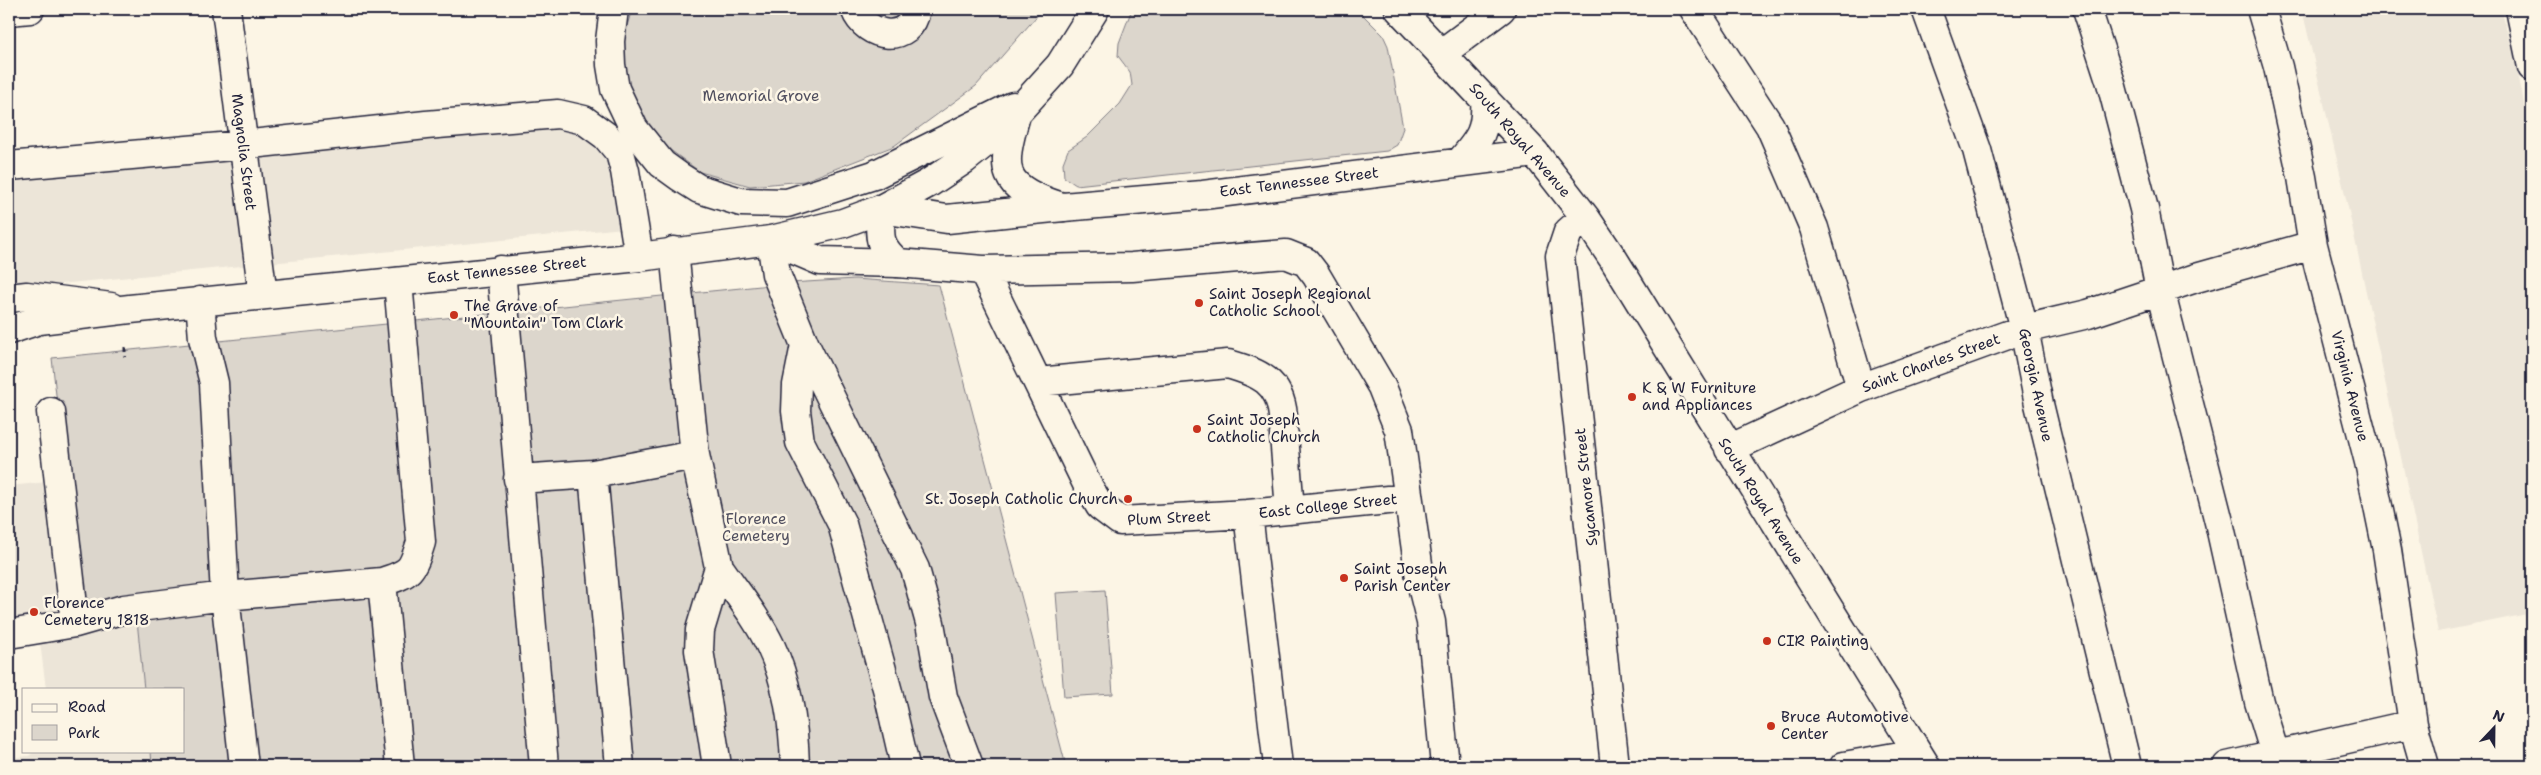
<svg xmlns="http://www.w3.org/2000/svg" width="2541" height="775" font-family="'Shantell Sans',sans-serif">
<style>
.built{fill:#ece5d8}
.green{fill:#dcd6cc;stroke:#7f7c84}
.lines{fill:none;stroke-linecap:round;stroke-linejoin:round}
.minor-casing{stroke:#22223b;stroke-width:31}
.major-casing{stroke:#22223b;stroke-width:31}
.highway-casing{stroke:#22223b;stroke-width:31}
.path{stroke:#22223b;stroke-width:3;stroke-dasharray:5 4;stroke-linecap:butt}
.minor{stroke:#fcf5e5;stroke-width:28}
.major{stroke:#fcf5e5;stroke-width:28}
.highway{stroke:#fcf5e5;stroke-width:28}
.poi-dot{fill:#c8321e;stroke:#fcf5e5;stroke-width:2}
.labels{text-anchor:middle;stroke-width:5;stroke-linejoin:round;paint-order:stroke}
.park-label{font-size:15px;fill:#504f5f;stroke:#fcf5e5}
.street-label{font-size:15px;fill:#22223b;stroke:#fcf5e5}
.poi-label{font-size:15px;fill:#22223b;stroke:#fcf5e5;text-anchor:start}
</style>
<rect width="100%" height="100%" fill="#fcf5e5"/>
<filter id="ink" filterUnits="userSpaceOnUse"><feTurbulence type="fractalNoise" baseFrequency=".02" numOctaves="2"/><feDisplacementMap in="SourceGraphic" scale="10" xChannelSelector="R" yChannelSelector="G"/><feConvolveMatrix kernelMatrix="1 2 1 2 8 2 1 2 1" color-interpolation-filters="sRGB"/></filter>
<g filter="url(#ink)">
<!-- built -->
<path class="built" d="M 2302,9 L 2501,9 L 2516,63 L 2532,144 L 2532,613 L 2438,632 L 2350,216 Z
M 515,124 L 584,126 L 615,155 L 624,228 L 9,289 L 9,173 Z
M 66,480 L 135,601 L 144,689 L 46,689 L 37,619 L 9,621 L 9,486 Z
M 34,751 L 151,751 L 152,766 L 9,766 L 9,758 L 29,756 Z"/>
<!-- green -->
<path class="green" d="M 632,9 L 1043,9 L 976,86 L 894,146 L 804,181 L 750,186 L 700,172 L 654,138 L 628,88 L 622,43 Z
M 1132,9 L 1357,9 L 1383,35 L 1388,46 L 1403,128 L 1397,145 L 1387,151 L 1076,185 L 1064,177 L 1063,163 L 1068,150 L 1087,137 L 1120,104 L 1132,85 L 1130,72 L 1118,56 L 1119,43 Z
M 855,279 L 939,285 L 1066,766 L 152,766 L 151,751 L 184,751 L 184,689 L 144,689 L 135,601 L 79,607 L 52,358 L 790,283 Z
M 1105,590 L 1113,694 L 1064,697 L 1056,593 Z"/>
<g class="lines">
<defs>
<path id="minor" d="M 226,9 L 263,295
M 855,9 C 866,39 911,45 916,9
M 1399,9 L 1535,153 L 1585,217 L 1614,260 L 1926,766
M 1694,9 L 1770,126 L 1814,228 L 1861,388
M 1926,9 L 1977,150 L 2024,329 L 2039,404 L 2127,766
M 2087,9 L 2111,83 L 2144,209 L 2160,290 L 2219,522 L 2259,702 L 2275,754
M 2261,9 L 2278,67 L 2302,177 L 2313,245 L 2369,462 L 2387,550 L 2413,724 L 2425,766
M 2520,9 L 2532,67
M 9,11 L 30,9
M 1442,53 L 1501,9
M 1460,162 C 1480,139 1487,130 1485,99
M 9,166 L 243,145 L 426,125 L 558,114 L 584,120 L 606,136 L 620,153 L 625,171 L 639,257
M 1063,207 L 1203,195 L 1535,153
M 1585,217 L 1568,232 L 1560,256 L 1615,766
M 771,240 L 776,274 L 805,345 L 915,569 L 930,623 L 943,697 L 969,766
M 674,251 L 695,455 L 719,567 L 700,630 L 699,650 L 717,766
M 898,263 L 983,270 L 1087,484 L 1100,506 L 1120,521 L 1248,514 L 1408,498
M 501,270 L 544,766
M 983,270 L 1132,267 L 1286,254 L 1306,262 L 1316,275 L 1382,387 L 1399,430 L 1420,578 L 1431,622 L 1445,766
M 200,301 L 203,338 L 214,383 L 225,596 L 244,766
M 805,345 L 797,385 L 796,411 L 800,442 L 842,524 L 888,692 L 905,766
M 1038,382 L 1228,364 C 1259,373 1280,381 1283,416
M 51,412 L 75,623
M 1284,435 L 1290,510
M 1729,449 L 1861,388 L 2024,329 L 2088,314 L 2196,278 L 2313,245
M 593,474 L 620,766
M 518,479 L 593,474 L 695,455
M 1248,514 L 1278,766
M 719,567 C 737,593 758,619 771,647 C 788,683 794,727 795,766
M 382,582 L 400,766
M 9,634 L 75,623 L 124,609 L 225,596 L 382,582 C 411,573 412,571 421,542 L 398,282
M 1844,766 L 1917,753
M 2227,766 L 2413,724"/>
<path id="major" d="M 9,298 L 27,296 L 111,307"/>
<path id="highway" d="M 614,9 L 610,41 L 611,65 L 615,89 L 634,129 L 662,164 L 680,177 L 699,189 L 741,202 L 787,203 L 874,175 L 1013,106
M 1016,115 C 1000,171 1000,187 1059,206
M 881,209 L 947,219 L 1063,207
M 881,209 C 880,235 876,244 898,263
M 771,240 L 820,261 L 898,263
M 9,330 L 39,320 L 130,309 L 639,257 L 771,240 L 843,223 L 881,209 L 929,183 L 965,159 L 1001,130 L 1060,65 L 1095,9"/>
</defs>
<!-- minor casing -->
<use href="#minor" class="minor-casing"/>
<!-- major casing -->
<use href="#major" class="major-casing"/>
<!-- highway casing -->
<use href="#highway" class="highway-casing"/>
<!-- path -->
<path class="path" d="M 125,347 L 125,357"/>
<!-- minor -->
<use href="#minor" class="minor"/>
<!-- major -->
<use href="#major" class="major"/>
<!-- highway -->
<use href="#highway" class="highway"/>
</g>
</g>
<!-- markers -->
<g class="poi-dot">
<circle cx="1199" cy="303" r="5"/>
<circle cx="454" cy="315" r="5"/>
<circle cx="1632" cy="397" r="5"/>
<circle cx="1197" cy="429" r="5"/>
<circle cx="1128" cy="499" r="5"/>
<circle cx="1344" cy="578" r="5"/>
<circle cx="34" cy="612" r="5"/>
<circle cx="1767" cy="641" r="5"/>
<circle cx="1771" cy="726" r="5"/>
</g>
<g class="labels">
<!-- park labels -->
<g class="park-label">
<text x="761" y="101">Memorial Grove</text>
<text x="756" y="524">Florence<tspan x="756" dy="17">Cemetery</tspan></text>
</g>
<!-- street labels -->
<g class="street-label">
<text transform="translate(1520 140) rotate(49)" y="5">South Royal Avenue</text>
<text transform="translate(244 152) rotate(83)" y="5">Magnolia Street</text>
<text transform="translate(1299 182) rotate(-7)" y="5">East Tennessee Street</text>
<text transform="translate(507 270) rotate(-6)" y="5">East Tennessee Street</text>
<text transform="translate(1931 363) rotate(-20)" y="5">Saint Charles Street</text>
<text transform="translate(2036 385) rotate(78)" y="5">Georgia Avenue</text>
<text transform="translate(2350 386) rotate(76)" y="5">Virginia Avenue</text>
<text transform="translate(1586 487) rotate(-96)" y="5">Sycamore Street</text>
<text transform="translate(1761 501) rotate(58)" y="5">South Royal Avenue</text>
<text transform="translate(1328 506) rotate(-6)" y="5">East College Street</text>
<text transform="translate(1169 518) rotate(-3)" y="5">Plum Street</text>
</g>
<!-- poi labels -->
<g class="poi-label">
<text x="1209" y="299">Saint Joseph Regional<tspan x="1209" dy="17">Catholic School</tspan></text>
<text x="464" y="311">The Grave of<tspan x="464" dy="17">"Mountain" Tom Clark</tspan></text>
<text x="1642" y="393">K &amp; W Furniture<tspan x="1642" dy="17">and Appliances</tspan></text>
<text x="1207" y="425">Saint Joseph<tspan x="1207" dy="17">Catholic Church</tspan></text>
<text x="1118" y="504" text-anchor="end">St. Joseph Catholic Church</text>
<text x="1354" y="574">Saint Joseph<tspan x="1354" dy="17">Parish Center</tspan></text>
<text x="44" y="608">Florence<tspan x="44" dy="17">Cemetery 1818</tspan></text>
<text x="1777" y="646">CIR Painting</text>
<text x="1781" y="722">Bruce Automotive<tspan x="1781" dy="17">Center</tspan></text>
</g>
</g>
<!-- margin -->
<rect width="2541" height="775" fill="none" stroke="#fcf5e5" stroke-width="30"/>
<rect x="15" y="15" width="2511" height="745" fill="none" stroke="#22223b" stroke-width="2" filter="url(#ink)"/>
<!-- legend -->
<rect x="22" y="688" width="162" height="65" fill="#fcf5e5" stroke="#a5a1a1"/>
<rect x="32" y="704" width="25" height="8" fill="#fcf5e5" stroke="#a5a1a1"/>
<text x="68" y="712" font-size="15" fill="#22223b">Road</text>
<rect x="32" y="725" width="25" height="15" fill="#dcd6cc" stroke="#a5a1a1"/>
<text x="68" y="738" font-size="15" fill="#22223b">Park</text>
<!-- north arrow -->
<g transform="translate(2494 728) rotate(22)" stroke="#fcf5e5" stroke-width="4" paint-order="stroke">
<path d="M0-4L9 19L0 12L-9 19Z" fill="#22223b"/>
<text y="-8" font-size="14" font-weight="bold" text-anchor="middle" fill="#22223b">N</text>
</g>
</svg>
